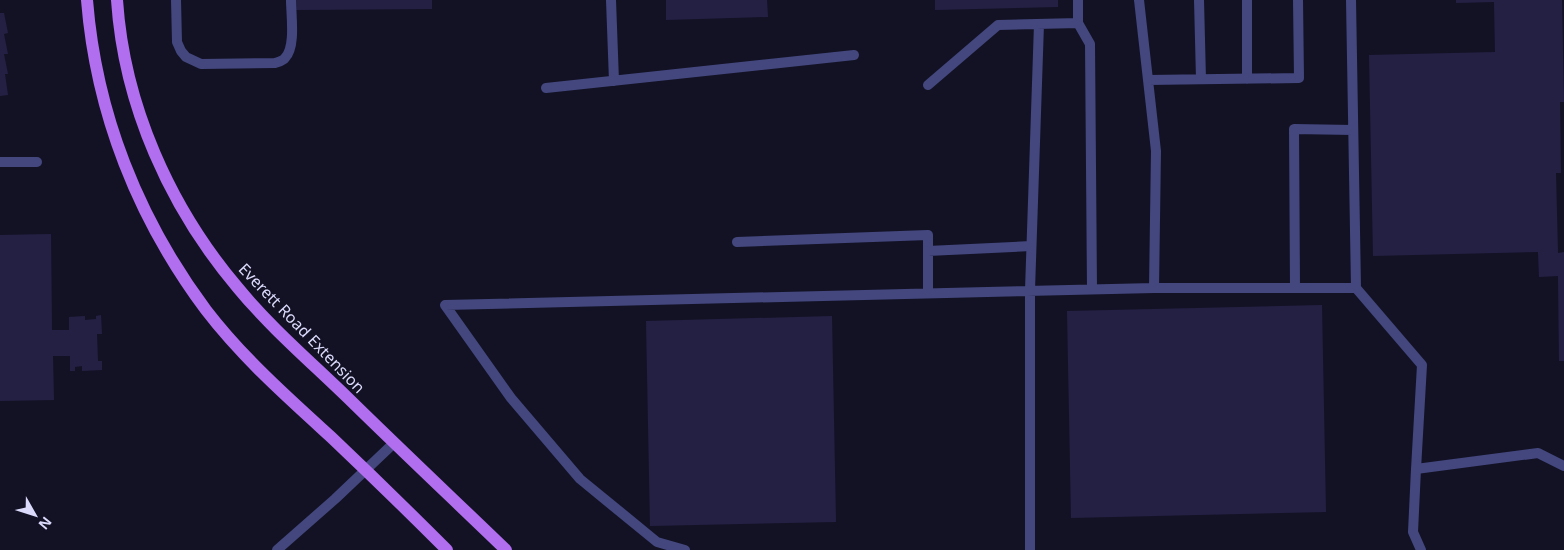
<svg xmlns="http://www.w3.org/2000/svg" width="1564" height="550" font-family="'Noto Sans',sans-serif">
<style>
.building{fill:#242044}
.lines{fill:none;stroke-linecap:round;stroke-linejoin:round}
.service{stroke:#43477e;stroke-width:10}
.minor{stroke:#43477e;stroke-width:10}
.tertiary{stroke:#43477e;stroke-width:10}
.primary{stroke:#b16eee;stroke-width:12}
.labels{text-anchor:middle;stroke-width:5;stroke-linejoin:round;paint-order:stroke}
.street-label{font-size:16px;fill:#dbdafb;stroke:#131225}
</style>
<rect width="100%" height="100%" fill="#131225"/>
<!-- building -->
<path class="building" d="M 296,0 L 432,0 L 432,9 L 296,10 Z
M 666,0 L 767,0 L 768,17 L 666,20 Z
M 935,0 L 1058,0 L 1058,7 L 935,10 Z
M 1456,0 L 1562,0 L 1564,102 L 1560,102 L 1561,173 L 1556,173 L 1558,253 L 1564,252 L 1564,361 L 1559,361 L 1558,276 L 1539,277 L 1538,252 L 1373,256 L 1369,55 L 1495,52 L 1494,2 L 1456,3 Z
M 0,13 L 4,13 L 8,33 L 4,34 L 8,54 L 4,54 L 8,74 L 5,74 L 8,95 L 0,96 Z
M 51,234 L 52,330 L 69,330 L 69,317 L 85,316 L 85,320 L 96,319 L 96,316 L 101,315 L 102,334 L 97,334 L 98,361 L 102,361 L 102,370 L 82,371 L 82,366 L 75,367 L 75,371 L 70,371 L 70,356 L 53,356 L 54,400 L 0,401 L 0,235 Z
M 1322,305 L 1326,512 L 1071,518 L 1067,311 Z
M 832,316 L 836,522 L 650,526 L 646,321 Z"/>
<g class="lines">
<!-- service -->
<path class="service" d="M 176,0 L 177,42 L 181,51 L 186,57 L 201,64 L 275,63 C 278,62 283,61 285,58 C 296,47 291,15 291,0
M 611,0 L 614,81
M 1078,0 L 1078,23 L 1090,44 L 1092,289
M 1199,0 L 1201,79
M 1247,0 L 1247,79
M 1351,0 L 1356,288
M 1148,80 L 1299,78 L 1298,0
M 928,85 L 998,25 L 1078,23
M 546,88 L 854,55
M 737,242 L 928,235 L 928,293
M 928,251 L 1031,246
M 1295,287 L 1294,129 L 1353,130
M 1154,288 L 1356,288 L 1422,365 L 1416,469 L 1538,453 L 1564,466
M 1416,469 L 1413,532 L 1421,550
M 685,550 L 657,542 L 580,479 L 511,398 L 445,305 L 1154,288 L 1156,151 L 1139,0
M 1030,550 L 1030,290 L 1039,24"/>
<!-- minor -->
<path class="minor" d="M 0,162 L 37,162"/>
<!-- tertiary -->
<path class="tertiary" d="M 277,550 L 335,499 L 394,443"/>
<!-- primary -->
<path class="primary" d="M 87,0 C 96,113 138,219 206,310 C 242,357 287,397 331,437 C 370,474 409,512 447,550
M 117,0 C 124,105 170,208 238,288 C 271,328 311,362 348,398 C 400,449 453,499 506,550"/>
</g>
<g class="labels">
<!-- street labels -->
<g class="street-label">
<text transform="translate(302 328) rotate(46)" y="6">Everett Road Extension</text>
</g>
</g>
<!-- north arrow -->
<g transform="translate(35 515) rotate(129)" stroke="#131225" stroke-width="4" paint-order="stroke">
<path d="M0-4L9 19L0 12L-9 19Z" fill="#dbdafb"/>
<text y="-8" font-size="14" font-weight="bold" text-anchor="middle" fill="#dbdafb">N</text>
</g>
</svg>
